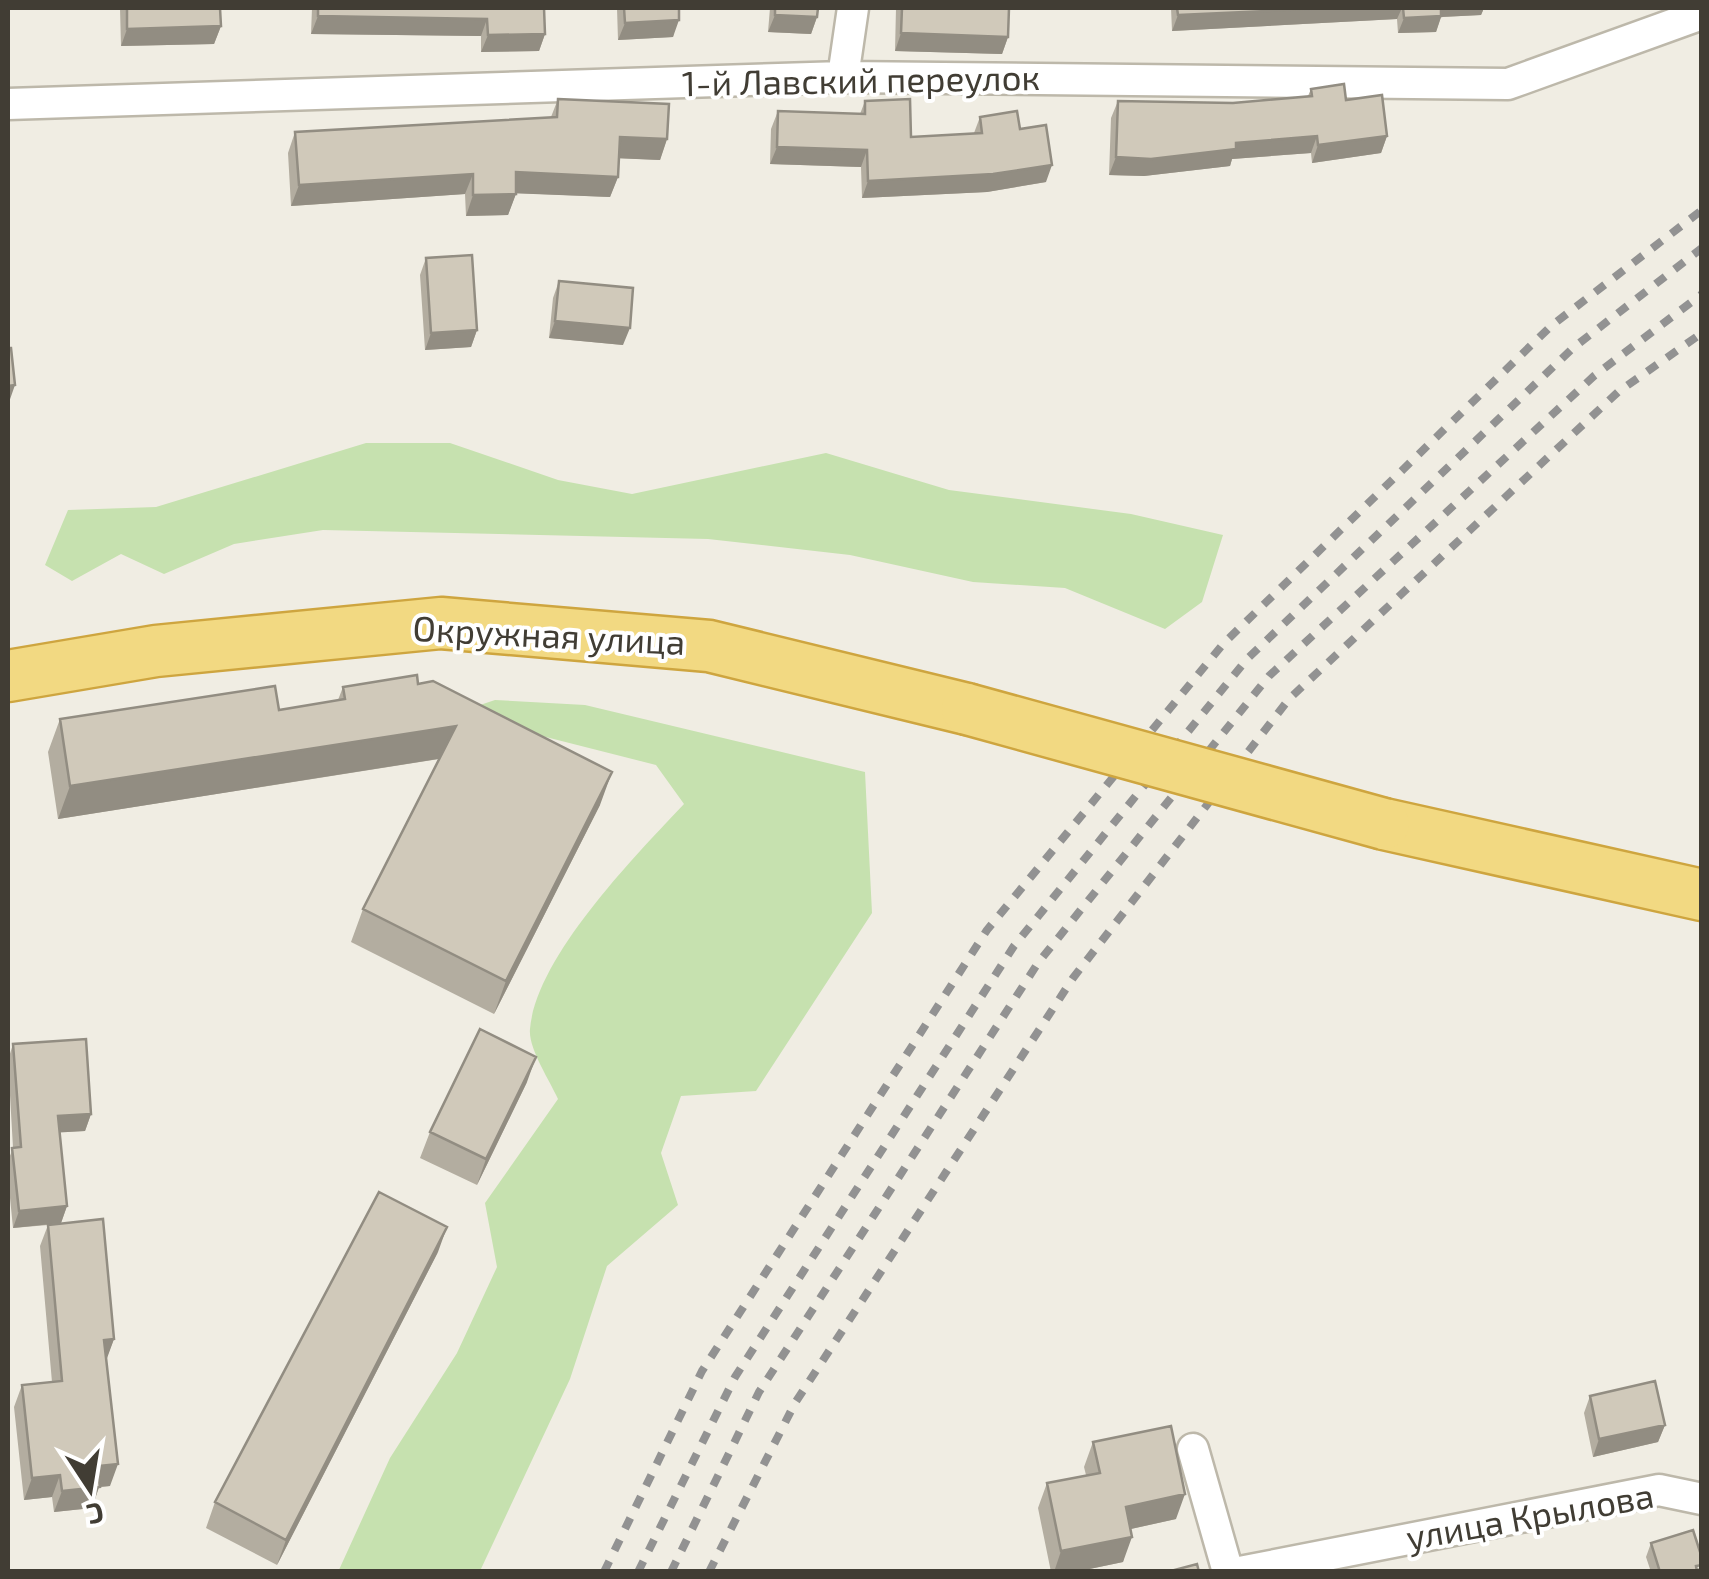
<svg xmlns="http://www.w3.org/2000/svg" width="1709" height="1579" font-family="'Exo 2',sans-serif">
<style>
.green{fill:#c6e1af}
.lines{fill:none;stroke-linecap:round;stroke-linejoin:round}
.minor-casing{stroke:#bdb8aa;stroke-width:35}
.trunk-casing{stroke:#cea53f;stroke-width:55}
.minor{stroke:#fff;stroke-width:30}
.trunk{stroke:#f2d982;stroke-width:50}
.rail{stroke:#929292;stroke-width:8;stroke-dasharray:12 12;stroke-linecap:butt}
.trunk-bridge-casing{stroke:#cea53f;stroke-width:55;stroke-linecap:butt}
.trunk-bridge{stroke:#f2d982;stroke-width:50}
.wall{fill:#b3ada0}
.shaded-wall{fill:#928d82}
.building{fill:#d0c9ba;stroke:#928d82;stroke-width:2.5}
.labels{text-anchor:middle;stroke-width:8;stroke-linejoin:round;paint-order:stroke}
.street-label{font-size:35px;fill:#413d34;stroke:#fff}
</style>
<rect width="100%" height="100%" fill="#f0ede3"/>
<!-- green -->
<path class="green" d="M 366,443 L 450,443 L 558,480 L 632,494 L 826,453 L 949,490 L 1131,514 L 1223,535 L 1202,602 L 1165,629 L 1065,588 L 973,582 L 850,555 L 708,539 L 323,530 L 234,544 L 164,574 L 121,554 L 72,581 L 45,565 L 68,510 L 156,507 Z
M 495,700 L 585,705 L 865,772 L 872,913 L 756,1091 L 681,1096 L 661,1153 L 678,1205 L 607,1266 L 570,1379 L 480,1571 L 338,1572 L 390,1458 L 457,1353 L 497,1267 L 485,1203 L 558,1099 C 550,1081 528,1048 530,1029 C 536,957 635,856 684,804 L 656,765 L 530,733 L 441,718 Z"/>
<g class="lines">
<defs>
<path id="minor" d="M 843,77 L 853,8
M 8,104 L 843,77 L 1508,84 L 1702,14
M 1193,1449 L 1228,1572
M 1240,1572 L 1659,1490 L 1702,1499"/>
<path id="trunk" d="M 8,676 L 156,651 L 441,623 L 709,646 L 967,709
M 1384,824 L 1702,895"/>
</defs>
<!-- minor casing -->
<use href="#minor" class="minor-casing"/>
<!-- trunk casing -->
<use href="#trunk" class="trunk-casing"/>
<!-- minor -->
<use href="#minor" class="minor"/>
<!-- trunk -->
<use href="#trunk" class="trunk"/>
<!-- rail -->
<path class="rail" d="M 604,1572 L 702,1371 L 987,930 L 1224,643 L 1551,326 L 1702,210
M 638,1572 L 735,1377 L 1014,946 L 1247,659 L 1573,348 L 1702,248
M 671,1572 L 759,1392 L 1038,963 L 1269,676 L 1594,376 L 1702,294
M 709,1572 L 795,1403 L 1073,978 L 1289,699 L 1618,392 L 1702,333"/>
<defs>
<path id="trunk-bridge" d="M 967,709 L 1384,824"/>
</defs>
<!-- trunk-bridge casing -->
<use href="#trunk-bridge" class="trunk-bridge-casing"/>
<!-- trunk-bridge -->
<use href="#trunk-bridge" class="trunk-bridge"/>
</g>
<!-- wall -->
<path class="wall" d="M 120,8 L 220,8 L 221,26 L 214,44 L 121,46 Z
M 312,8 L 544,8 L 545,34 L 539,51 L 481,52 L 481,36 L 311,34 Z
M 617,8 L 679,8 L 673,37 L 618,40 Z
M 770,8 L 818,8 L 817,17 L 811,34 L 768,32 Z
M 896,8 L 1009,8 L 1008,37 L 1002,54 L 895,51 Z
M 1171,8 L 1484,8 L 1481,15 L 1441,17 L 1436,32 L 1398,33 L 1397,19 L 1172,31 Z
M 1311,89 L 1346,100 L 1387,136 L 1381,153 L 1312,163 L 1311,153 L 1232,159 L 1230,166 L 1144,176 L 1109,175 L 1111,118 L 1118,101 L 1233,103 L 1308,96 Z
M 558,99 L 667,139 L 660,160 L 618,158 L 618,177 L 610,197 L 516,193 L 508,215 L 466,216 L 465,194 L 291,206 L 288,153 L 295,132 L 551,117 Z
M 865,101 L 911,137 L 974,133 L 980,117 L 1020,129 L 1046,182 L 987,192 L 862,198 L 861,167 L 770,164 L 771,129 L 778,111 L 860,114 Z
M 426,258 L 477,330 L 471,347 L 425,350 L 420,275 Z
M 559,281 L 623,345 L 549,338 L 553,298 Z
M 418,684 L 600,805 L 494,1014 L 351,942 L 363,909 L 439,759 L 58,819 L 48,752 L 60,719 L 279,710 L 338,700 L 343,687 Z
M 13,1044 L 91,1114 L 85,1131 L 59,1132 L 67,1206 L 61,1223 L 114,1339 L 106,1359 L 110,1486 L 99,1487 L 92,1508 L 54,1512 L 52,1497 L 24,1500 L 14,1407 L 22,1385 L 52,1382 L 40,1246 L 48,1225 L 13,1228 L 8,1178 L 8,1161 L 13,1148 L 8,1060 Z
M 527,1082 L 477,1185 L 420,1158 L 430,1132 Z
M 438,1252 L 277,1565 L 206,1528 L 215,1502 Z
M 1590,1396 L 1665,1425 L 1658,1442 L 1593,1457 L 1584,1413 Z
M 1093,1442 L 1176,1519 L 1131,1529 L 1123,1562 L 1075,1572 L 1051,1572 L 1038,1508 L 1047,1483 L 1086,1475 L 1084,1467 Z
M 1651,1543 L 1702,1570 L 1701,1572 L 1651,1572 L 1646,1557 Z"/>
<!-- shaded-wall -->
<path class="shaded-wall" d="M 1329,8 L 1402,8 L 1397,19 L 1172,31 L 1178,15 Z
M 1439,8 L 1484,8 L 1481,15 L 1441,17 L 1436,32 L 1398,33 L 1404,18 Z
M 775,15 L 817,17 L 811,34 L 768,32 Z
M 318,16 L 487,19 L 481,36 L 311,34 Z
M 679,20 L 673,37 L 618,40 L 625,23 Z
M 221,26 L 214,44 L 121,46 L 127,29 Z
M 901,33 L 1008,37 L 1002,54 L 895,51 Z
M 545,34 L 539,51 L 481,52 L 488,35 Z
M 1317,136 L 1311,153 L 1232,159 L 1230,166 L 1144,176 L 1109,175 L 1116,157 L 1236,143 Z
M 1387,136 L 1381,153 L 1312,163 L 1318,145 Z
M 620,137 L 667,139 L 660,160 L 612,158 Z
M 777,147 L 867,150 L 861,167 L 770,164 Z
M 1052,165 L 1046,182 L 987,192 L 862,198 L 868,181 Z
M 516,172 L 618,177 L 610,197 L 508,193 Z
M 473,174 L 465,194 L 291,206 L 299,185 Z
M 516,194 L 508,215 L 466,216 L 473,195 Z
M 555,321 L 630,328 L 623,345 L 549,338 Z
M 477,330 L 471,347 L 425,350 L 431,333 Z
M 15,385 L 8,405 L 8,386 Z
M 456,726 L 444,758 L 58,819 L 70,786 Z
M 612,772 L 600,805 L 494,1014 L 506,981 Z
M 536,1057 L 527,1082 L 477,1185 L 486,1159 Z
M 91,1114 L 85,1131 L 51,1133 L 58,1116 Z
M 67,1206 L 61,1223 L 13,1228 L 19,1211 Z
M 447,1227 L 438,1252 L 277,1565 L 286,1540 Z
M 114,1339 L 106,1361 L 104,1340 Z
M 1665,1425 L 1658,1442 L 1593,1457 L 1599,1439 Z
M 118,1464 L 110,1486 L 99,1487 L 92,1508 L 54,1512 L 62,1491 L 98,1466 Z
M 60,1475 L 52,1497 L 24,1500 L 32,1478 Z
M 1185,1494 L 1176,1519 L 1117,1532 L 1126,1507 Z
M 1132,1537 L 1123,1562 L 1075,1572 L 1054,1572 L 1061,1551 Z"/>
<!-- building -->
<path class="building" d="M 127,8 L 220,8 L 221,26 L 127,29 Z
M 318,8 L 544,8 L 545,34 L 488,35 L 487,19 L 318,16 Z
M 624,8 L 679,8 L 679,20 L 625,23 Z
M 775,8 L 818,8 L 817,17 L 775,15 Z
M 902,8 L 1009,8 L 1008,37 L 901,33 Z
M 1177,8 L 1329,8 L 1178,15 Z
M 1403,8 L 1441,8 L 1441,16 L 1404,18 Z
M 1344,84 L 1346,100 L 1382,95 L 1387,136 L 1318,145 L 1317,136 L 1236,143 L 1236,149 L 1151,159 L 1116,157 L 1118,101 L 1233,103 L 1312,96 L 1311,89 Z
M 558,99 L 669,104 L 667,139 L 620,137 L 618,177 L 516,172 L 516,194 L 473,195 L 473,174 L 299,185 L 295,132 L 557,117 Z
M 910,99 L 911,137 L 982,133 L 980,117 L 1017,111 L 1020,129 L 1046,125 L 1052,165 L 993,174 L 868,181 L 867,150 L 777,147 L 778,111 L 865,114 L 865,101 Z
M 472,255 L 477,330 L 431,333 L 426,258 Z
M 559,281 L 633,288 L 630,328 L 555,321 Z
M 8,348 L 11,348 L 15,385 L 8,386 Z
M 417,675 L 418,684 L 433,681 L 612,772 L 506,981 L 363,909 L 456,726 L 70,786 L 60,719 L 275,686 L 279,710 L 345,699 L 343,687 Z
M 480,1029 L 536,1057 L 486,1159 L 430,1132 Z
M 86,1039 L 91,1114 L 58,1116 L 67,1206 L 19,1211 L 12,1148 L 21,1147 L 13,1044 Z
M 379,1192 L 447,1227 L 286,1540 L 215,1502 Z
M 103,1219 L 114,1339 L 104,1340 L 118,1464 L 98,1466 L 100,1487 L 62,1491 L 60,1475 L 32,1478 L 22,1385 L 62,1381 L 48,1225 Z
M 1655,1381 L 1665,1425 L 1599,1439 L 1590,1396 Z
M 1171,1426 L 1185,1494 L 1126,1507 L 1132,1537 L 1061,1551 L 1047,1483 L 1100,1473 L 1093,1442 Z
M 1693,1530 L 1702,1558 L 1702,1565 L 1696,1566 L 1697,1572 L 1660,1572 L 1651,1543 Z
M 1197,1564 L 1199,1572 L 1167,1572 Z"/>
<g class="labels">
<!-- street labels -->
<g class="street-label">
<text transform="translate(861 81) rotate(-1)" y="12">1-й Лавский переулок</text>
<text transform="translate(549 636) rotate(3)" y="12">Окружная улица</text>
<text transform="translate(1530 1517) rotate(-10)" y="12">улица Крылова</text>
</g>
</g>
<!-- border -->
<rect width="1709" height="1579" fill="none" stroke="#413d34" stroke-width="20"/>
<!-- north arrow -->
<g transform="translate(90 1489) rotate(168)" stroke="#ffffff" stroke-width="8" paint-order="stroke">
<path d="M0-8L18 38L0 25L-18 38Z" fill="#413d34"/>
<text y="-15" font-size="28" font-weight="bold" text-anchor="middle" fill="#413d34">С</text>
</g>
</svg>
